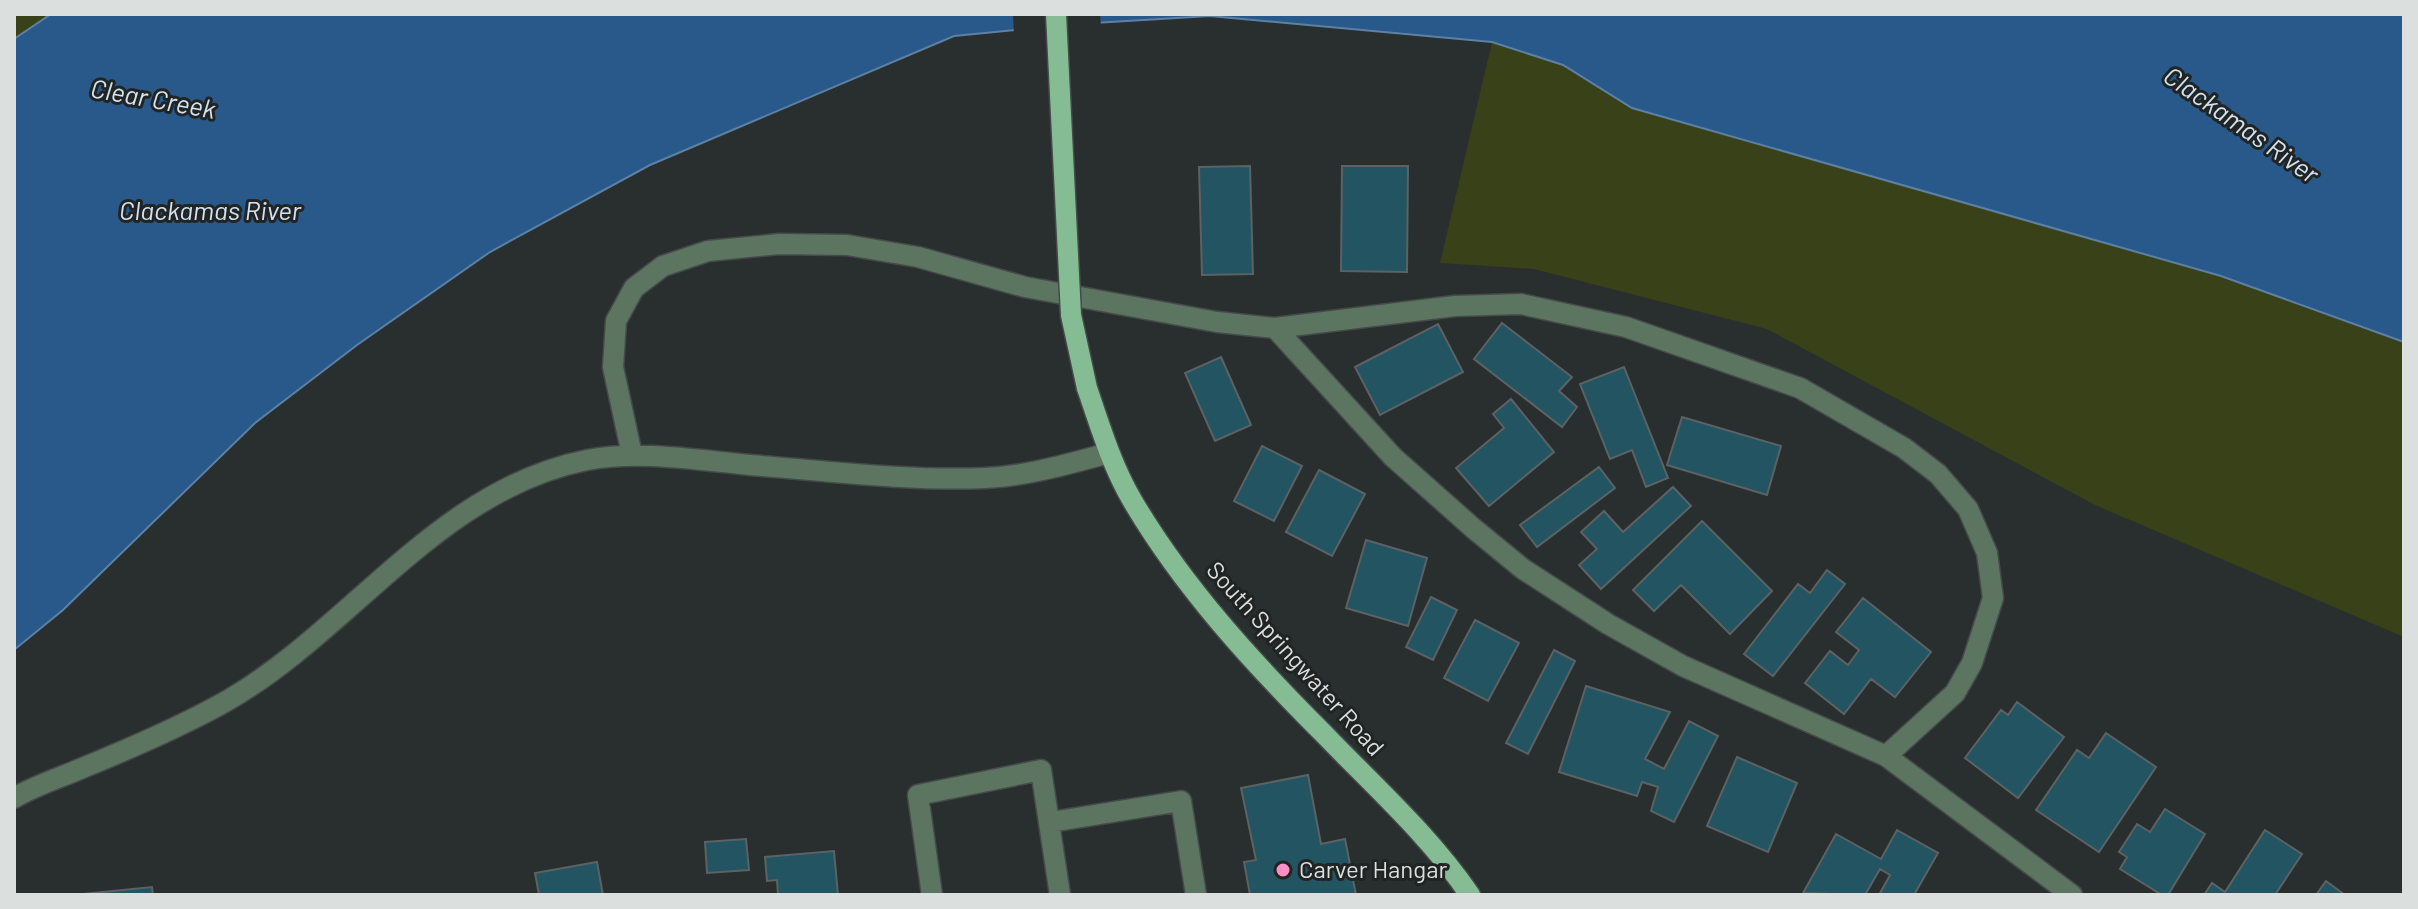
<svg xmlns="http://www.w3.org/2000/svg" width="2418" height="909" font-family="Barlow,sans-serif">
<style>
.green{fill:#384118}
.water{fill:#28598a;stroke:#5e81a3;stroke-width:2}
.pier{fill:#292f2e}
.building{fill:#225462;stroke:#5c6264;stroke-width:2}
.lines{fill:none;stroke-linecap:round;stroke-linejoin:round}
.minor-casing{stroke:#454b4a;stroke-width:23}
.major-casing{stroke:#454b4a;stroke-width:23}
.minor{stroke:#5b7561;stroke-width:20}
.major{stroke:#86bc94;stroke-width:20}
.major-bridge-casing{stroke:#454b4a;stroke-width:23;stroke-linecap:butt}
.major-bridge{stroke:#86bc94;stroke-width:20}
.poi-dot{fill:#fb8fc5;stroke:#202524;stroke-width:3}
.labels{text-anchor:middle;stroke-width:6;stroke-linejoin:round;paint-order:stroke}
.street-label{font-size:24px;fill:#dbdfde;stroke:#202524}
.poi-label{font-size:24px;fill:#dbdfde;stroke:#202524;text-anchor:start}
.water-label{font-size:26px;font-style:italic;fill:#d3e1f0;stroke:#202524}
</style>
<rect width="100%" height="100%" fill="#292f2e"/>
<!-- green -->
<path class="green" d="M 14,14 L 51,14 L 16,37 L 14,37 Z
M 1492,42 L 1563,65 L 1632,108 L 2221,276 L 2404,342 L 2404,637 L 2095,505 L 1767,329 L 1534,269 L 1440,263 Z"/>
<!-- water -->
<path class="water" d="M 51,14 L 2404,14 L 2404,342 L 2221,276 L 1632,108 L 1563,65 L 1492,42 L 1210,16 L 1077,24 L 954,36 L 650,165 L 490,252 L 357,345 L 255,423 L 63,610 L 14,650 L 14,39 Z"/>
<!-- pier -->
<path class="pier" d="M 1013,14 L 1100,14 L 1101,27 L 1014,34 Z"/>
<!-- building -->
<path class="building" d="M 1250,166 L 1253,274 L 1202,275 L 1199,167 Z
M 1342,166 L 1408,166 L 1407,272 L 1341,271 Z
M 1502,323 L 1572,377 L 1559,391 L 1577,407 L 1562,427 L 1474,359 Z
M 1438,324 L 1463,372 L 1380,415 L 1355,367 Z
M 1221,357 L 1251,425 L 1215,441 L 1185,373 Z
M 1624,367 L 1668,478 L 1646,487 L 1632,450 L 1610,459 L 1580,384 Z
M 1511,399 L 1554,452 L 1489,506 L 1456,468 L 1504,428 L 1493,414 Z
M 1682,417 L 1781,446 L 1767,495 L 1667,465 Z
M 1262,446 L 1302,466 L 1274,521 L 1234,501 Z
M 1599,467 L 1615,488 L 1537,547 L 1520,525 Z
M 1319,470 L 1365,494 L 1332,556 L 1286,532 Z
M 1673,487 L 1691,506 L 1601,589 L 1579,565 L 1597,549 L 1581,532 L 1604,511 L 1623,532 Z
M 1702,521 L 1772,591 L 1730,634 L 1681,585 L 1654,611 L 1633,590 Z
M 1366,540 L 1427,558 L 1408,626 L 1346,608 Z
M 1827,570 L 1845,584 L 1773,676 L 1744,654 L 1798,584 L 1810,593 Z
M 1431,597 L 1457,610 L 1433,660 L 1406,647 Z
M 1863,598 L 1931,652 L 1895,697 L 1871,679 L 1844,714 L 1805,683 L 1830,651 L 1848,665 L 1859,650 L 1836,632 Z
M 1475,620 L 1519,643 L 1488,701 L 1444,678 Z
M 1554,650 L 1575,661 L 1528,754 L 1506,743 Z
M 1586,686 L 1670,712 L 1645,759 L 1664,769 L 1689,721 L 1718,736 L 1674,822 L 1651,811 L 1658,787 L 1642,782 L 1637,796 L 1559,772 Z
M 2017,702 L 2064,737 L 2018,798 L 1965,758 L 2001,710 L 2008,715 Z
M 2106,733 L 2156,767 L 2099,852 L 2036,810 L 2077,750 L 2089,758 Z
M 1737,757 L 1797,783 L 1768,852 L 1707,826 Z
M 1308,775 L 1321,844 L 1345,839 L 1356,895 L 1250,895 L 1244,862 L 1256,860 L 1241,788 Z
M 2165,809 L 2205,834 L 2168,895 L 2162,895 L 2120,869 L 2127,857 L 2119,852 L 2137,824 L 2150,832 Z
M 1897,830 L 1938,853 L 1914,895 L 1879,895 L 1890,875 L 1880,869 L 1865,895 L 1803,893 L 1836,834 L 1881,859 Z
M 2265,830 L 2302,854 L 2275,895 L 2204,895 L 2212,883 L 2225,892 Z
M 746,839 L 749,870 L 707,873 L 705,842 Z
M 834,851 L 838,895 L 778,895 L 777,880 L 767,881 L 765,857 Z
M 597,862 L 603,895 L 539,895 L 535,873 Z
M 2326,881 L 2345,895 L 2316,895 Z
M 152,887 L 153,895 L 73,895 Z"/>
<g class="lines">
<defs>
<path id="minor" d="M 1275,328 L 1393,457 L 1473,528 L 1523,569 L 1608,624 L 1683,666 L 1886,756 L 2072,895
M 632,455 L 613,367 L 616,321 L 634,288 L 663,266 L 708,251 L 779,244 L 847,245 L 918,257 L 1025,287 L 1217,322 L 1275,328 L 1455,306 L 1521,304 L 1626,327 L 1800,388 L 1904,448 L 1938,474 L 1968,509 L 1987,553 L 1993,598 L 1972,663 L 1955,693 L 1886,756
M 14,798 C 34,786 59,778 80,769 C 129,749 178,728 223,703 C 350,632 436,490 587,460 C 640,450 696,460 750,465 C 828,471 906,481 985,478 C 1028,476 1068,464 1109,453
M 1051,822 L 1181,801 L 1196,895
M 932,895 L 918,795 L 1041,770 L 1060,895"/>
<path id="major" d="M 1087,388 C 1100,426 1112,466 1132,500 C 1183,587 1253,663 1324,734 C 1374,786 1429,835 1470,895"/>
</defs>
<!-- minor casing -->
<use href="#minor" class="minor-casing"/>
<!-- major casing -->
<use href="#major" class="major-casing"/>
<!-- minor -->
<use href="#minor" class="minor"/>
<!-- major -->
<use href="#major" class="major"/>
<defs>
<path id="major-bridge" d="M 1056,14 L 1071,315 L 1087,388"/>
</defs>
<!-- major-bridge casing -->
<use href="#major-bridge" class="major-bridge-casing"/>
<!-- major-bridge -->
<use href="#major-bridge" class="major-bridge"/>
</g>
<!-- markers -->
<circle class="poi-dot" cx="1283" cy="870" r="8"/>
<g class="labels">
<!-- street labels -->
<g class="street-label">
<text transform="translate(1295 659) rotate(48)" y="8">South Springwater Road</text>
</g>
<!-- poi labels -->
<g class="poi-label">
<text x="1299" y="878">Carver Hangar</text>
</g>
<!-- water labels -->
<g class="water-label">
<text transform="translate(153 99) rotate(10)" y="9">Clear Creek</text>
<text transform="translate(2241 125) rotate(35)" y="9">Clackamas River</text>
<text x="210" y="220">Clackamas River</text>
</g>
</g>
<!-- border -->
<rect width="2418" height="909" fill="none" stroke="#dbdfde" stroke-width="32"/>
</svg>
